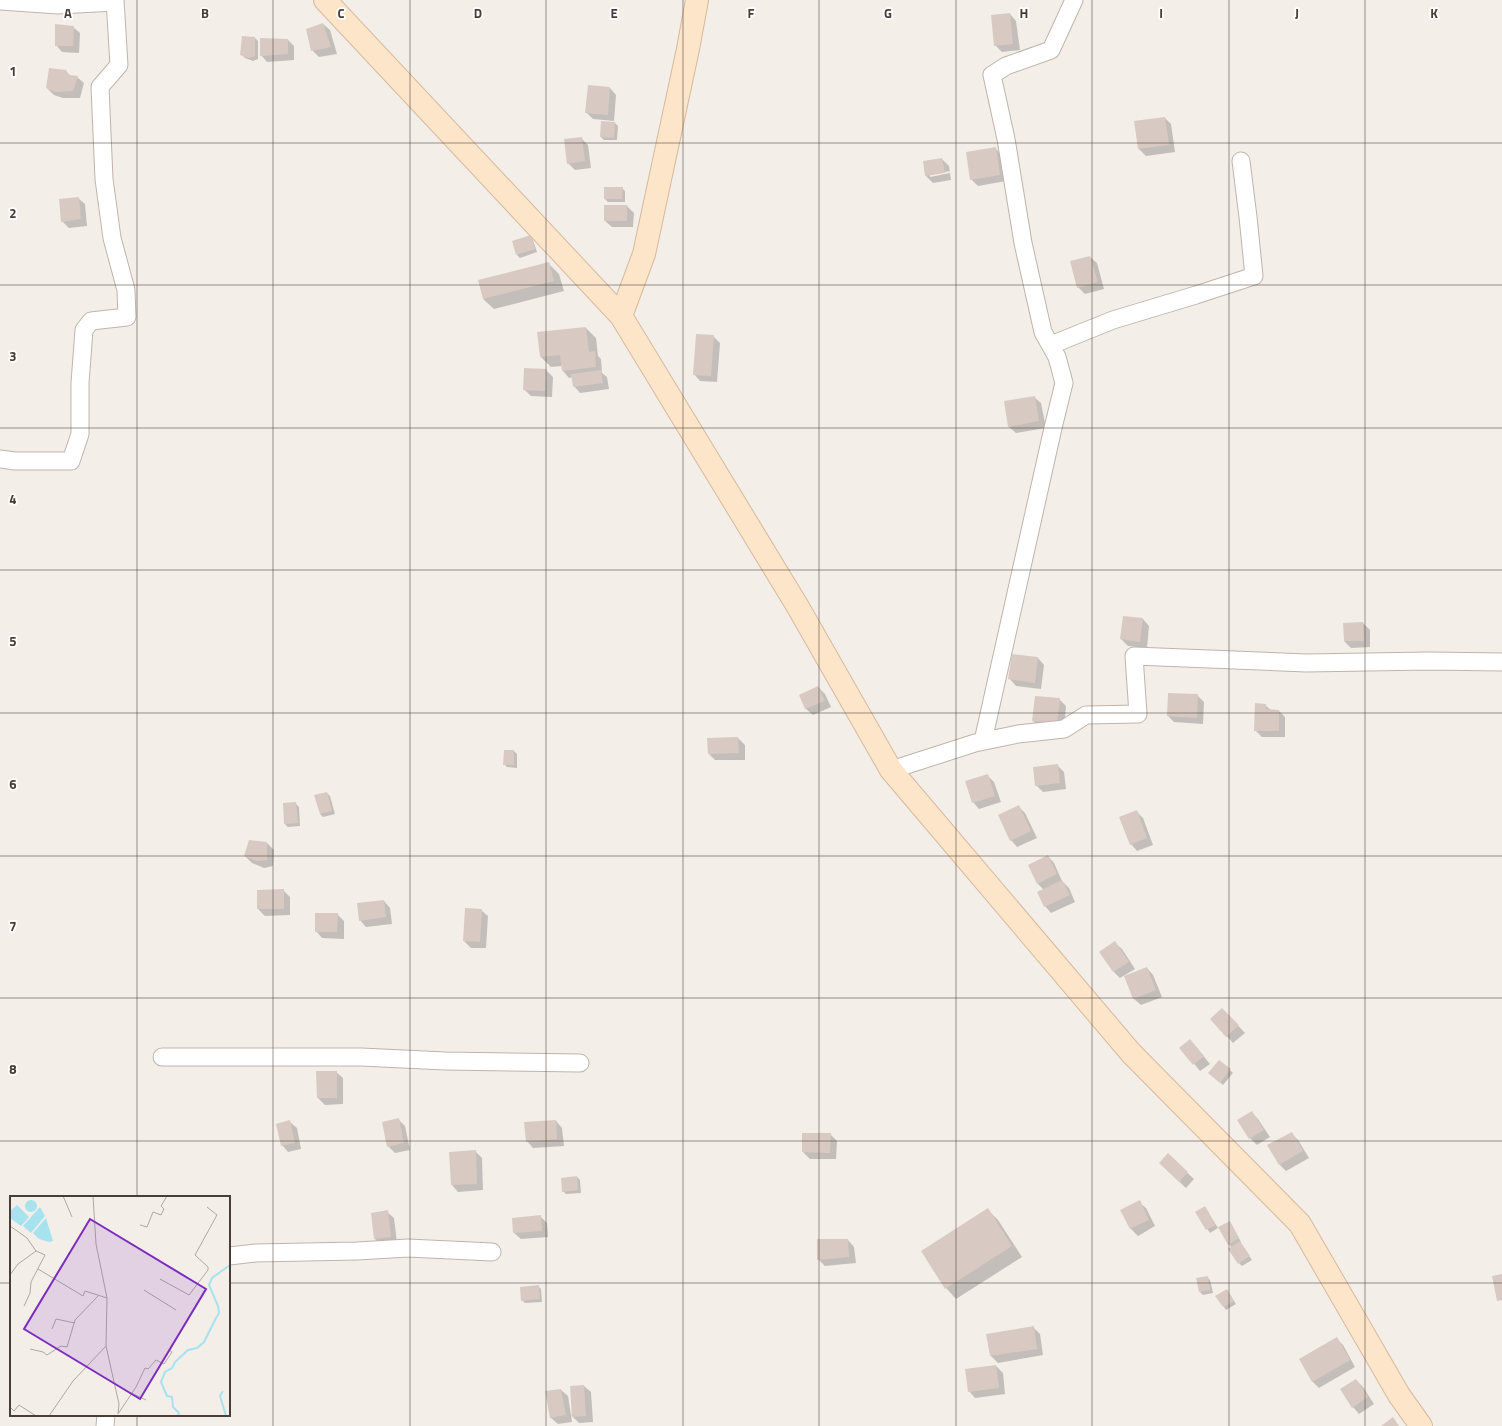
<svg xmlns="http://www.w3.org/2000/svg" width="1502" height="1426" font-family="'Titillium Web',sans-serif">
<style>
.shadow{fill:#0003;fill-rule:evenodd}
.building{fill:#d8cac2}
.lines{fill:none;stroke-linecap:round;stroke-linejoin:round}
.street-casing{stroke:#bfb4ac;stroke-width:19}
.secondary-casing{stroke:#d6b99c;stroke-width:24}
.street{stroke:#fff;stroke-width:17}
.secondary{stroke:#fde5ca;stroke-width:22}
.grid{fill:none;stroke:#483e37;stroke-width:1;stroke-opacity:0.55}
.inset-river{fill:none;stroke:#a7e2ef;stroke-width:2}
.inset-road{fill:none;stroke:#afa8a2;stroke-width:1}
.view{fill:#7b2cbf;fill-opacity:0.15;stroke:#7b2cbf;stroke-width:2}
.inset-edge{fill:none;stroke:#483e37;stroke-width:2}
.grid-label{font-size:13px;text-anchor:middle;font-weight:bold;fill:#483e37;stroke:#fff;stroke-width:3.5;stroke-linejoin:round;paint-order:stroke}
</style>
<rect width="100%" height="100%" fill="#f4eee9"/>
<!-- shadow -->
<path class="shadow" d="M 1010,14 L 1016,21 L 1020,50 L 1002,52 L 995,45 Z
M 323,24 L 330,30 L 337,54 L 319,57 L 312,50 Z
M 73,27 L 80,33 L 79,53 L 62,52 L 56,45 Z
M 243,37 L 255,38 L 258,41 L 258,59 L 253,61 L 245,58 L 241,54 Z
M 288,40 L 294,46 L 294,60 L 267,62 L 261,55 Z
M 65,71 L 71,76 L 77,77 L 84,83 L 80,98 L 63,98 L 54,95 L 47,88 Z
M 610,88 L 616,95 L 614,121 L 593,119 L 586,112 Z
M 1165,118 L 1171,124 L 1175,152 L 1146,156 L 1139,149 L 1135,122 Z
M 615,123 L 618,126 L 617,140 L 604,140 L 601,137 Z
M 581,138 L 588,145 L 591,168 L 575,170 L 568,163 Z
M 995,148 L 1002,155 L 1006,181 L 978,186 L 971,179 Z
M 942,159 L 949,166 L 951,180 L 933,183 L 926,176 L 924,162 ZM 950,171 L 950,173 L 930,177 L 930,175 Z
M 622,188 L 625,191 L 625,202 L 608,202 L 605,199 Z
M 78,198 L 85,204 L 87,226 L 69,228 L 62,221 Z
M 627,206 L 634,213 L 633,227 L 612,227 L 605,221 Z
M 530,236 L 533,240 L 537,252 L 520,258 L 517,255 Z
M 1090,257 L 1097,263 L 1104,289 L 1085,294 L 1078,287 Z
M 549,264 L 559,274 L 564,291 L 494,309 L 483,299 Z
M 586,328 L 596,338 L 598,356 L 601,359 L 602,373 L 607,377 L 609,389 L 580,393 L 574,386 L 573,377 L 569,378 L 563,371 L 562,366 L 551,367 L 541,357 Z
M 713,336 L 720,343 L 717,382 L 700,381 L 694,374 Z
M 546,370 L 553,377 L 552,397 L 531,396 L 524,389 Z
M 1034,397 L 1041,403 L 1046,428 L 1016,433 L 1009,427 Z
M 1143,619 L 1149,626 L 1147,648 L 1128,646 L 1121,639 Z
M 1363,623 L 1370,630 L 1370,647 L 1351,648 L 1344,641 Z
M 1038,658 L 1044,665 L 1041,689 L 1016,686 L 1010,679 Z
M 818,687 L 825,694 L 831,707 L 813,715 L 806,709 L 800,695 Z
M 1197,695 L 1204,702 L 1203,724 L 1174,722 L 1168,716 Z
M 1059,699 L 1066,706 L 1064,730 L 1040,727 L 1033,721 Z
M 1265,705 L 1271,710 L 1279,711 L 1285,717 L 1285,737 L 1262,737 L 1255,730 Z
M 738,738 L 745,745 L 745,760 L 715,760 L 709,754 Z
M 514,751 L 517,754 L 517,768 L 507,767 L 504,764 Z
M 1058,766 L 1064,772 L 1066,789 L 1043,792 L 1036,785 Z
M 987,775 L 994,782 L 1001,802 L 979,809 L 973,802 Z
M 327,793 L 330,796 L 335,814 L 323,817 L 320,814 Z
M 296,804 L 299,807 L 300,826 L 288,827 L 285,824 Z
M 1019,807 L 1025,813 L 1037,838 L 1017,847 L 1011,840 Z
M 1136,811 L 1143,818 L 1153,845 L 1137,851 L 1131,844 Z
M 267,843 L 274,850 L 273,866 L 264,868 L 252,863 L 245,856 Z
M 1048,856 L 1054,863 L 1062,881 L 1069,888 L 1075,902 L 1051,913 L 1045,906 L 1044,890 L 1038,884 L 1029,865 Z
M 283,890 L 290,897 L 290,915 L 265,916 L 258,909 Z
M 384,901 L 390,908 L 392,924 L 366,927 L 360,920 Z
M 481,910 L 488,916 L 486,948 L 471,948 L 464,941 Z
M 337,914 L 344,921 L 344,939 L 322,938 L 316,931 Z
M 1115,943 L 1122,949 L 1135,969 L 1120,978 L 1114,972 L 1101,952 Z
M 1147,968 L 1153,975 L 1162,997 L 1141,1005 L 1134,999 L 1126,977 Z
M 1229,1016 L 1245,1033 L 1233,1043 L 1211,1019 Z
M 1196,1047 L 1210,1064 L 1200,1071 L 1181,1048 Z
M 1230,1070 L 1233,1073 L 1223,1085 L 1213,1076 Z
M 336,1072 L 343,1078 L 343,1104 L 325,1105 L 318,1098 Z
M 1251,1112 L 1258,1119 L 1270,1137 L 1257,1145 L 1250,1138 Z
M 398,1119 L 405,1126 L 410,1150 L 395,1153 L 388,1146 Z
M 556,1121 L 562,1128 L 564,1146 L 533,1148 L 527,1141 Z
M 290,1122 L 297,1128 L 301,1149 L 288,1152 L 282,1145 Z
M 830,1134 L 837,1141 L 836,1159 L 810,1159 L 803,1152 Z
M 1292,1134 L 1298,1140 L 1309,1158 L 1286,1171 L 1279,1164 Z
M 475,1151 L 482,1158 L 483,1190 L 458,1192 L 452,1185 Z
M 1168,1155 L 1194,1179 L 1186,1188 L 1167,1170 Z
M 577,1177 L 580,1180 L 581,1193 L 566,1194 L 563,1191 Z
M 1139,1202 L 1146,1208 L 1155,1226 L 1138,1236 L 1131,1229 L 1122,1211 Z
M 1205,1208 L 1218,1228 L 1210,1233 L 1197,1213 Z
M 988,1210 L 998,1220 L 1022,1257 L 956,1299 L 946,1288 L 922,1252 Z
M 387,1212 L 394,1218 L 397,1243 L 381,1245 L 375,1239 Z
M 540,1216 L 547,1223 L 548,1237 L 521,1239 L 514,1233 Z
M 1230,1222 L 1241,1242 L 1240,1243 L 1252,1260 L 1242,1266 L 1239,1263 L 1232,1248 L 1229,1244 Z
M 848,1240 L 854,1247 L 856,1263 L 825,1266 L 818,1259 Z
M 1207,1277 L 1210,1280 L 1213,1293 L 1203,1295 L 1200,1292 Z
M 538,1286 L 541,1289 L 542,1302 L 525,1303 L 522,1300 Z
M 1227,1290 L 1236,1304 L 1226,1310 L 1217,1296 Z
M 1033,1327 L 1040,1334 L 1043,1355 L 998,1363 L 991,1356 L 988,1335 Z
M 1337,1339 L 1343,1345 L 1355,1367 L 1319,1388 L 1312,1381 Z
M 996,1366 L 1003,1373 L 1005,1394 L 975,1398 L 969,1391 Z
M 1356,1380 L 1363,1387 L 1374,1404 L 1359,1414 L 1353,1407 Z
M 584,1386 L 591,1392 L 593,1422 L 579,1423 L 571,1415 L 572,1422 L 558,1424 L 551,1418 L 546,1392 L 561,1390 L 568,1396 L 571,1415 L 572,1414 Z"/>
<!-- building -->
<path class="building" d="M 1010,13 L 1013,44 L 994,46 L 991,15 Z
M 323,23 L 331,47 L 311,51 L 306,29 Z
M 55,24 L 74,26 L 73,46 L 55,46 Z
M 242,36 L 255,37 L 255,56 L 249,58 L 240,55 Z
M 260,38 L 288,39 L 288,54 L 260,56 Z
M 49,68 L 66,70 L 69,75 L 78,76 L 73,91 L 55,92 L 46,88 Z
M 588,85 L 610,87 L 608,115 L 585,113 Z
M 1165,117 L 1169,145 L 1138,149 L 1134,121 Z
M 601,121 L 615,122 L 614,138 L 600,137 Z
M 582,137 L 585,161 L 567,164 L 564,139 Z
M 996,147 L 1000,175 L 970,180 L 966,152 Z
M 942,158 L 945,173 L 925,176 L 923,161 Z
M 604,187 L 623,187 L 622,199 L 604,199 Z
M 79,197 L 81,219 L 61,222 L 59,199 Z
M 604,205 L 627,205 L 627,221 L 604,221 Z
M 531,235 L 535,249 L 516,255 L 512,241 Z
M 1090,256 L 1098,282 L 1077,288 L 1070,261 Z
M 549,262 L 554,281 L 483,299 L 478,280 Z
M 586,327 L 589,352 L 595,351 L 596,367 L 562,371 L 560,355 L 540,357 L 537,332 Z
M 696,334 L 714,335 L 711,376 L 693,375 Z
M 524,368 L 547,369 L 545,391 L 523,390 Z
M 601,370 L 603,383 L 573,387 L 571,374 Z
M 1035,396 L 1039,421 L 1008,427 L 1004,401 Z
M 1123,616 L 1143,618 L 1140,642 L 1120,639 Z
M 1363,622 L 1364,641 L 1344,641 L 1343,623 Z
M 1012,654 L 1038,657 L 1035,683 L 1008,679 Z
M 818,686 L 825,701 L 805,709 L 799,695 Z
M 1168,693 L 1198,694 L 1197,718 L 1167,716 Z
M 1035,696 L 1060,698 L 1057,723 L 1032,721 Z
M 1255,703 L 1266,704 L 1266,709 L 1279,710 L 1279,731 L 1254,731 Z
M 738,737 L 739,753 L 708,754 L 707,738 Z
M 504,750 L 514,750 L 514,765 L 503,765 Z
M 1058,764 L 1060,783 L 1035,786 L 1033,767 Z
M 988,774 L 995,796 L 972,803 L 965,781 Z
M 327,792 L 332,811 L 320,814 L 314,795 Z
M 296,802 L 298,823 L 284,824 L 283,803 Z
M 1019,805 L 1031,831 L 1010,841 L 998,815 Z
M 1137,810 L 1147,838 L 1130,845 L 1119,817 Z
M 249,840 L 267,842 L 267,860 L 256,861 L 244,856 Z
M 1048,855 L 1057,874 L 1037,884 L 1028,865 Z
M 1062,880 L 1070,895 L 1044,907 L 1037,892 Z
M 284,889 L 284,909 L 257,909 L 257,890 Z
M 384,900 L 386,917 L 359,921 L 357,903 Z
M 465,908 L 482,909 L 480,942 L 463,941 Z
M 315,913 L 338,913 L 337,932 L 315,932 Z
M 1115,941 L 1129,962 L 1113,972 L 1099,952 Z
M 1147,967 L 1156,990 L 1133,999 L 1124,976 Z
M 1222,1008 L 1239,1025 L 1226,1037 L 1210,1019 Z
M 1190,1039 L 1204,1056 L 1193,1065 L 1179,1048 Z
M 1219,1060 L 1231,1069 L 1220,1083 L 1208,1073 Z
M 316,1071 L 337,1071 L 337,1098 L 317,1098 Z
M 1252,1111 L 1264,1130 L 1249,1139 L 1237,1120 Z
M 399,1118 L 404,1143 L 387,1147 L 382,1122 Z
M 290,1120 L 295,1143 L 281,1146 L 276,1124 Z
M 556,1120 L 557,1139 L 526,1142 L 524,1122 Z
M 1292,1132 L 1303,1151 L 1279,1165 L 1267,1145 Z
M 802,1133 L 831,1133 L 830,1153 L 802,1152 Z
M 476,1150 L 477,1184 L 451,1185 L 449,1152 Z
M 1168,1153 L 1188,1172 L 1179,1182 L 1159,1163 Z
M 577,1176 L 578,1190 L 562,1192 L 561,1178 Z
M 1140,1200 L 1149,1220 L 1130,1229 L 1120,1210 Z
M 1205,1206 L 1216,1225 L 1206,1230 L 1195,1212 Z
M 988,1208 L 1012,1246 L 945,1289 L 921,1251 Z
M 388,1210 L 391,1237 L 374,1239 L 371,1213 Z
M 541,1215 L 542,1231 L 513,1233 L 512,1218 Z
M 1230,1221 L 1239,1238 L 1228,1245 L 1218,1227 Z
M 817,1239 L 848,1239 L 849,1257 L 817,1260 Z
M 1240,1241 L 1250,1256 L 1238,1264 L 1228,1249 Z
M 1502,1274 L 1502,1300 L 1497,1301 L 1492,1276 Z
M 1208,1276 L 1210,1290 L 1199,1292 L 1196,1278 Z
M 539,1285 L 540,1299 L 521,1301 L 520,1287 Z
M 1227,1289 L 1234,1301 L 1223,1307 L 1215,1296 Z
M 1034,1326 L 1037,1349 L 990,1356 L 986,1334 Z
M 1337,1337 L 1350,1360 L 1312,1382 L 1299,1359 Z
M 996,1365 L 999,1388 L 968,1392 L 965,1369 Z
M 1356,1379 L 1368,1397 L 1352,1408 L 1340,1389 Z
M 584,1385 L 586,1416 L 572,1417 L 570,1386 Z
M 561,1389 L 566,1415 L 550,1418 L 545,1391 Z
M 1393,1417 L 1399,1426 L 1381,1426 Z"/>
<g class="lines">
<defs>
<path id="street" d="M 0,1 L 58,5 L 115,2
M 1051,345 L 1113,320 L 1196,295 L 1254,276 L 1248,217 L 1241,161
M 0,459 L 15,461 L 71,461 L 80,434 L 80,383 L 84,330 L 91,321 L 127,317 L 126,290 L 112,238 L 104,179 L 100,87 L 119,65 L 115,0
M 983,741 L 1053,428 L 1064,383 L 1057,357 L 1043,332 L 1023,243 L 1006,139 L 992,75 L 1006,66 L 1051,50 L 1074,0
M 891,770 L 975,743 L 1018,734 L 1064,729 L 1086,715 L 1138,714 L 1134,656 L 1306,663 L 1429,661 L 1502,662
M 162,1057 L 361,1057 L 445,1061 L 580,1063
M 229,1256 L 256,1253 L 357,1251 L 408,1248 L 492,1252
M 105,1426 L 106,1415"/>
<path id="secondary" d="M 325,0 L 621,316
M 697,0 L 688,49 L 644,254 L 621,316 L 798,607 L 891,770 L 1131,1053 L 1300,1224 L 1399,1395 L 1421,1426"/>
</defs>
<!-- street casing -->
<use href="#street" class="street-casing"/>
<!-- secondary casing -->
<use href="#secondary" class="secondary-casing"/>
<!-- street -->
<use href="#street" class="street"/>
<!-- secondary -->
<use href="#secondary" class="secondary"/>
</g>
<!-- grid -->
<path class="grid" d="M 137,0 L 137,1197M 273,0 L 273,1426M 410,0 L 410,1426M 546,0 L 546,1426M 683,0 L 683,1426M 819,0 L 819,1426M 956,0 L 956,1426M 1092,0 L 1092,1426M 1229,0 L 1229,1426M 1365,0 L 1365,1426M 0,143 L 1502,143M 0,285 L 1502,285M 0,428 L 1502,428M 0,570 L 1502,570M 0,713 L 1502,713M 0,856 L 1502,856M 0,998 L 1502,998M 0,1141 L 1502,1141M 0,1283 L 11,1283M 229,1283 L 1502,1283M 137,1415 L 137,1426"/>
<!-- overview -->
<g transform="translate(10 1196)">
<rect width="220" height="220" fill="#f4eee9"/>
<path d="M15 10a6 6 0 1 1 12 0a6 6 0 1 1-12 0ZM 7,9 L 19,21 L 11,30 L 0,22 L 0,15 ZM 30,11 L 35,20 L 21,37 L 13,30 ZM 36,22 L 43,45 L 39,46 L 29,43 L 23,37 Z" fill="#a7e2ef"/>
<path class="inset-river" d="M 206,122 L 209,117 L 208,110 L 199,89 L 202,82 L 220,69M 213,195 L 210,200 L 216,220M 168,220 L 169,217 L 163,211 L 162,201 L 157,200 L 151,186 L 155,176 L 162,172 L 165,166 L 178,154 L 187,152 L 194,146 L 206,122"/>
<path class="inset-road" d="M 53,0 L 62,21M 130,29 L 137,31 L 143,16 L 151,19 L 154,13 L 151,10 L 157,0M 0,30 L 17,42 L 26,55 L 35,59 L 21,86 L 20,97 L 14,110M 28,73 L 73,100 L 75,95 L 97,102M 0,79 L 8,68 L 26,55M 150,83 L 179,99 L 198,74 L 198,71 L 185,59 L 207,19 L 197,11M 134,94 L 166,114M 42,133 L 46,123 L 65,127M 96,150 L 109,208 L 108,218M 20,153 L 33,156 L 37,159 L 51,150 L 57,151 L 65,124 L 88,100M 121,197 L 136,204M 0,211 L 4,215 L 9,209 L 26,220M 108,218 L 126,191 L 135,172 L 138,173 L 146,164 L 154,168 L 162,156 L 159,154M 39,220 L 63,185 L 96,150 L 97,102 L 86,48 L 83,0"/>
<path class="view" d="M 80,23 L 196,93 L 130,203 L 14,133 Z"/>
<rect width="220" height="220" class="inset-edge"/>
</g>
<g class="grid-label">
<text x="68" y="18">A</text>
<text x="205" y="18">B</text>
<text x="341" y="18">C</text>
<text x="478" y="18">D</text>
<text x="614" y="18">E</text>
<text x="751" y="18">F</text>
<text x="888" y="18">G</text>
<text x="1024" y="18">H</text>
<text x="1161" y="18">I</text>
<text x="1297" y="18">J</text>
<text x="1434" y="18">K</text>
<text x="13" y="76">1</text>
<text x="13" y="218">2</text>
<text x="13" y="361">3</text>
<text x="13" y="504">4</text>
<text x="13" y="646">5</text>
<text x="13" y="789">6</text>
<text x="13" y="931">7</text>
<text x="13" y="1074">8</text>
</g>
</svg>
